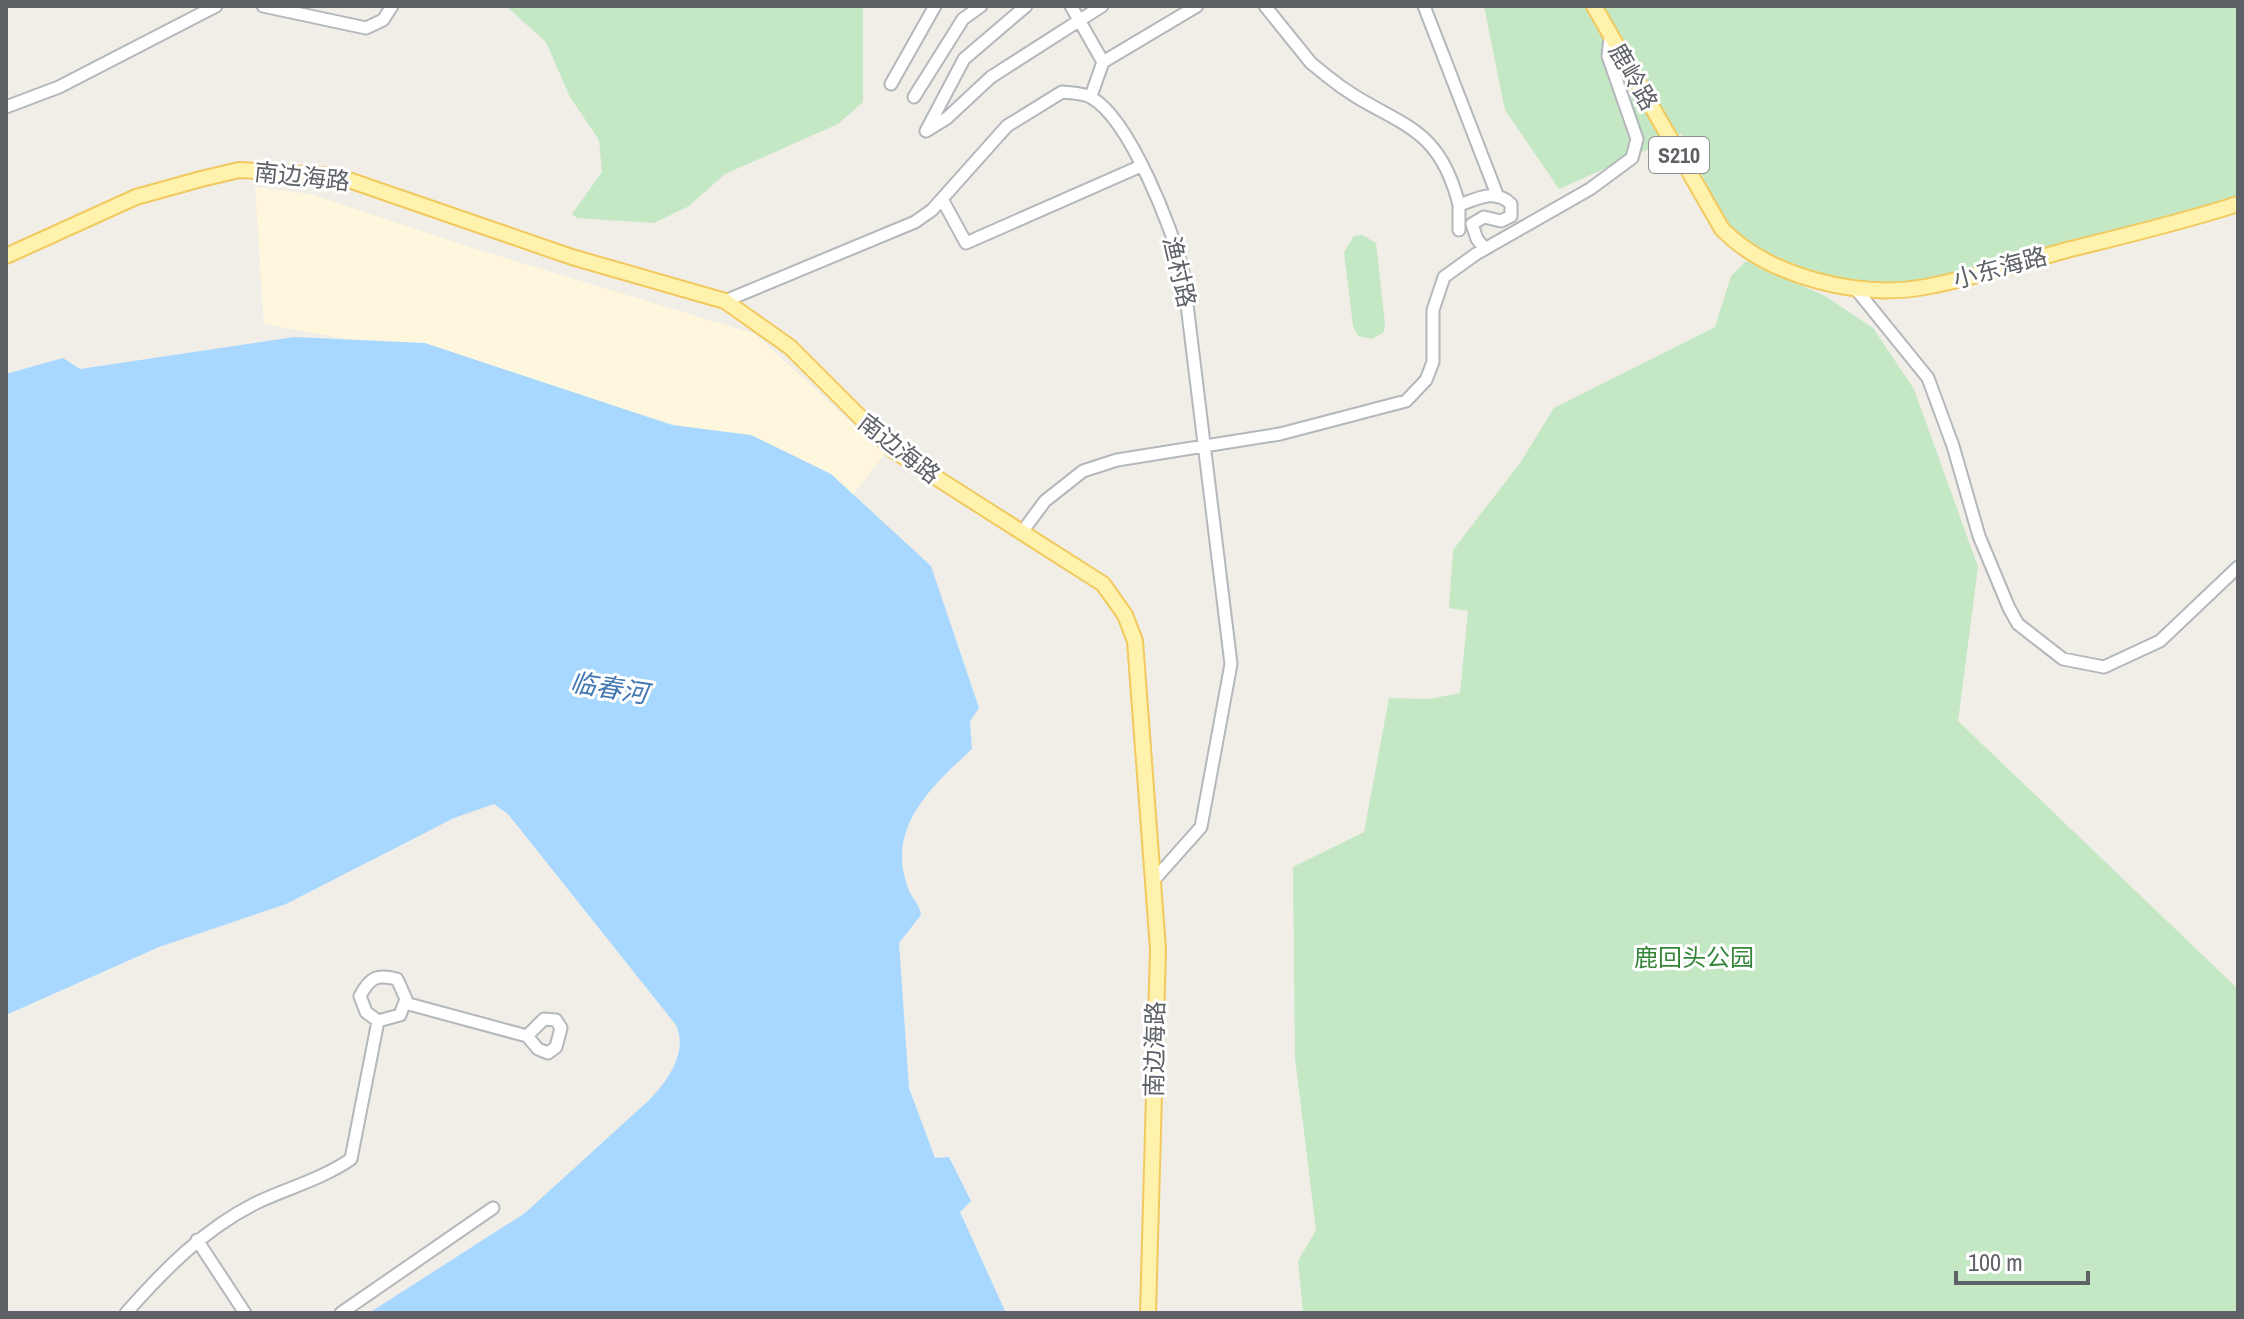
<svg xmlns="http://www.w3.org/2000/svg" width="2244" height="1319" font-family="'Archivo Narrow','Noto Sans SC',sans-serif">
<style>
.commercial{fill:#fef7de}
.green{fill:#c4e7c4}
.water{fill:#a8d8ff}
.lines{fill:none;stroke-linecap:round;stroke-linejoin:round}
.minor-casing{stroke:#b4b7bb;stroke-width:15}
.major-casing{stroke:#f1c95f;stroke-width:18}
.minor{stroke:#fff;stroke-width:11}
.major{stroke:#fff2ad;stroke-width:14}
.labels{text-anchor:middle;stroke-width:6;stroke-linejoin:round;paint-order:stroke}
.shield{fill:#fff;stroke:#8e9195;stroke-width:2}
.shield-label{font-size:22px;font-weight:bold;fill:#5e6267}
.street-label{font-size:24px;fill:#5e6267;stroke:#fff}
.park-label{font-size:24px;fill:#36863a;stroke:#fff}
.water-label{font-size:26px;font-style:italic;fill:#4378b2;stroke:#fff}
</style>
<rect width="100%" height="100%" fill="#f0eee7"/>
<!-- commercial -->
<path class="commercial" d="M 255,187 L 310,194 L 473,248 L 755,334 L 885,454 L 851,497 L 770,452 L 440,356 L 264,324 Z"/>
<!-- green -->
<path class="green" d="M 506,6 L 863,6 L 863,102 L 838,124 L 725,174 L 689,206 L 654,223 L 577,218 L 572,214 L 602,172 L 599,140 L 570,97 L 546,42 Z
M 1484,6 L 2238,6 L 2238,198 L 2177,222 L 1876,294 L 1779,265 L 1734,241 L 1682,134 L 1559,189 L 1505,110 Z
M 1362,235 L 1376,243 L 1385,324 L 1384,332 L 1372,339 L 1358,336 L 1353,326 L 1344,252 L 1354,236 Z
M 1746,261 L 1825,296 L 1873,328 L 1914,389 L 1978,567 L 1958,721 L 2238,989 L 2238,1313 L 1303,1313 L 1298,1261 L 1316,1230 L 1295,1057 L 1293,867 L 1364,832 L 1389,698 L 1429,699 L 1460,693 L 1468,611 L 1449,608 L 1453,550 L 1520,463 L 1554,408 L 1715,327 L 1731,276 Z"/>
<!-- water -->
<path class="water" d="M 294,337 L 425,343 L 672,425 L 751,435 L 831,474 L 931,566 L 979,708 L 970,721 L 972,749 C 932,786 885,828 908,888 C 911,898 919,902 921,915 L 899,943 L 909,1088 L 935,1158 L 949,1157 L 971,1201 L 960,1212 L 1006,1313 L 369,1313 L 525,1213 L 647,1102 C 666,1084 689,1052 676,1025 L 508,814 L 494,804 L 454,818 L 286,904 L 159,947 L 6,1015 L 6,374 L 63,358 L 80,369 Z"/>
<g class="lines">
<defs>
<path id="minor" d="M 263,6 L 366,28 L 383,20 L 392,6
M 1071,6 L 1103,62 L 1091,96
M 1265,6 L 1311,63 L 1327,76 C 1389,127 1437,116 1459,205
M 1424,6 L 1498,197
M 1103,62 L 1197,6
M 891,84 L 935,6
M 914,97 L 963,19 L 981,6
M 6,107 L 59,87 L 216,6
M 926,131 L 947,118 L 991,77 L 1102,6
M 926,131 L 964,59 L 1026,6
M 942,199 L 966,243 L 1141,166
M 1459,230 L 1459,205 C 1477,199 1495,188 1511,204 L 1511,216 L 1501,221 L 1484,217 L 1472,224 L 1477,239 L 1485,249
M 1855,288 L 1928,378 L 1953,446 L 1979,536 L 2009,608 L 2018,624 L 2063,659 L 2104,667 L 2160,641 L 2238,567
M 725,301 L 915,222 L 932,210 L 1007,126 L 1062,92 C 1071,93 1085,93 1092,98 C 1130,120 1173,230 1183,272 L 1231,664 L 1201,827 L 1153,881
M 1022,532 L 1045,501 L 1083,471 L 1117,460 L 1280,434 L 1406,401 L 1426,380 L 1433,362 L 1433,310 L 1444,277 L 1476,254 L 1590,189 L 1632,158 L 1637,139 L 1608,56 L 1610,38
M 405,1003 L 527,1036 L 538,1049 L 548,1053 L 556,1047 L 561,1028 L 556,1020 L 544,1019 L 527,1036
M 197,1240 L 245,1313
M 126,1313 C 164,1270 204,1229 256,1203 C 288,1188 322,1179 351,1159 L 378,1021 L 366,1012 L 360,996 C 370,977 377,974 397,979 L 406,999 L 400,1015 L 378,1021
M 341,1313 L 493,1208"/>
<path id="major" d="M 1594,6 L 1722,229 C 1769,277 1859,299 1925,287 C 1973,278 2020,263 2067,250 C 2124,236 2182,222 2238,204
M 6,256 L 136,197 L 201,179 L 239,170 L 337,176 L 572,257 L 725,301 L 790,347 L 893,450 L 1103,584 L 1125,615 L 1135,641 L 1158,949 L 1148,1313"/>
</defs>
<!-- minor casing -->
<use href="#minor" class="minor-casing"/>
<!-- major casing -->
<use href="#major" class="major-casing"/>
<!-- minor -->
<use href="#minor" class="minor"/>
<!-- major -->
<use href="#major" class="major"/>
</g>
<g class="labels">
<!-- shield labels -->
<rect class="shield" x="1649" y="137" width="60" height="36" rx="6"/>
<g class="shield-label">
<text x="1679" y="163">S210</text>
</g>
<!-- street labels -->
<g class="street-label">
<text transform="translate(1633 77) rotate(60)" y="8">鹿岭路</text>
<text transform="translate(302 177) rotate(6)" y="8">南边海路</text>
<text transform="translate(2000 268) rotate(-15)" y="8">小东海路</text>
<text transform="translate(1179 272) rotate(77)" y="8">渔村路</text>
<text transform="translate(899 449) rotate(38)" y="8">南边海路</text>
<text transform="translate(1155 1049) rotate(-89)" y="8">南边海路</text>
</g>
<!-- park labels -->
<g class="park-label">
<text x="1694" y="966">鹿回头公园</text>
</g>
<!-- water labels -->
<g class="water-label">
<text transform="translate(609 688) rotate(9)" y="9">临春河</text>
</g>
</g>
<!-- border -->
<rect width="2244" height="1319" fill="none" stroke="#5e6267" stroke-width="16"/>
<!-- scale -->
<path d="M1956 1271v12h132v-12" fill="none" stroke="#5e6267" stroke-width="4"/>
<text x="1968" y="1271" font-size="24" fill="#5e6267" stroke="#ffffff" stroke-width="6" paint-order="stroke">100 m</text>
</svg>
